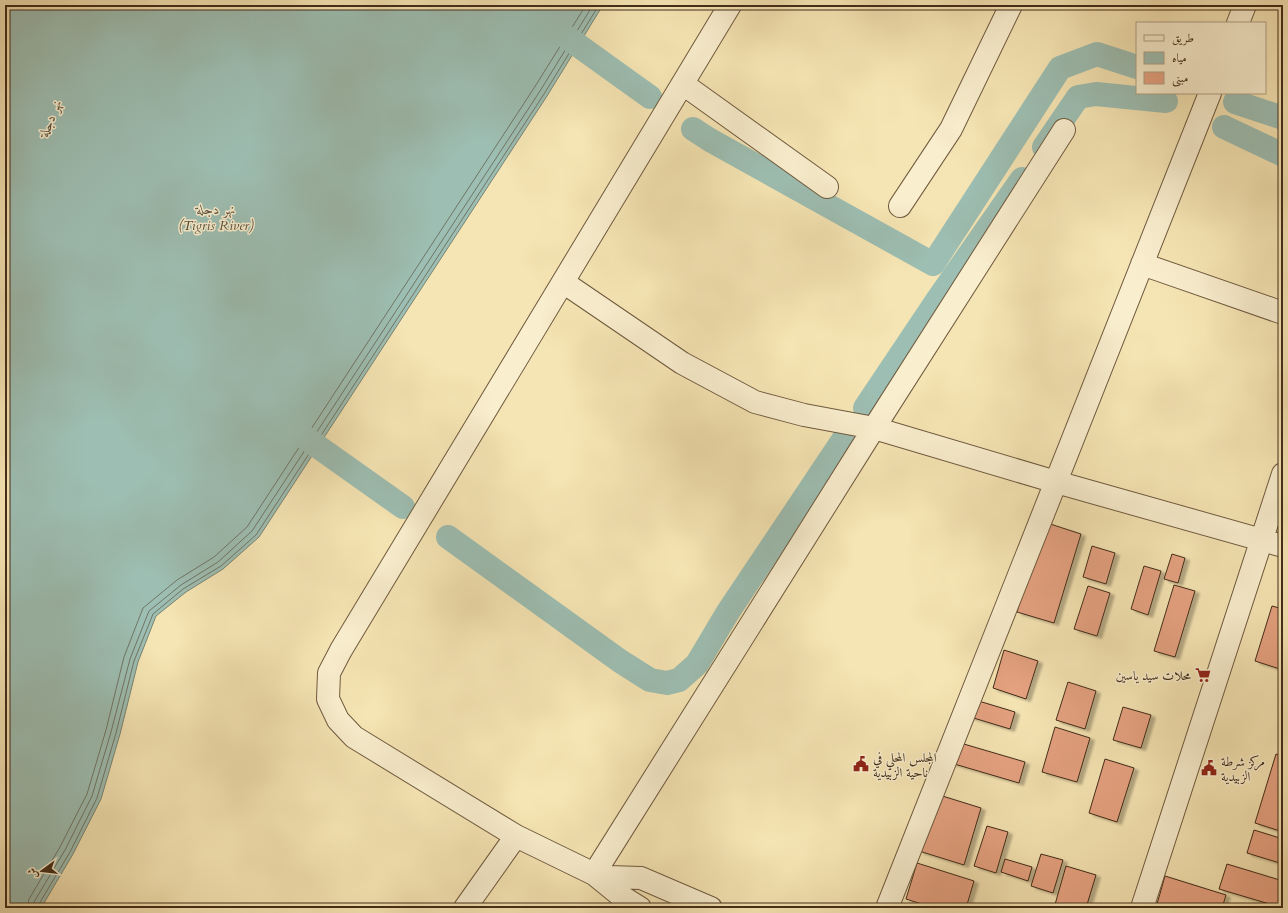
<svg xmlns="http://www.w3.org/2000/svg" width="1288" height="913" font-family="Cardo,Amiri,serif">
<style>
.water{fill:#9dbeb2;stroke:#798474}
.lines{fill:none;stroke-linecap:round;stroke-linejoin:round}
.shore{stroke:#707565;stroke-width:1}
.canal{stroke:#9dbeb2;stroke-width:24}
.building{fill:#e6a281;stroke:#422c18;filter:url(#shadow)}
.minor-casing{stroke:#6f5a3f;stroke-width:24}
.minor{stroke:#f9eece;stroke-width:22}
.labels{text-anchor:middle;stroke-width:3;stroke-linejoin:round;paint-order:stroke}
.poi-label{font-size:13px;fill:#422c18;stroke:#f9eece;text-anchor:start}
.water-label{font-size:14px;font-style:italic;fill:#59503e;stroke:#f9eece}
</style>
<defs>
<filter id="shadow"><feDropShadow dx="4.5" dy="2.5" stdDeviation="1" flood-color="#0004"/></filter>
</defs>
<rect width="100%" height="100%" fill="#f6e5b4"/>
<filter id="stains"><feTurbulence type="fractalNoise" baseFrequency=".005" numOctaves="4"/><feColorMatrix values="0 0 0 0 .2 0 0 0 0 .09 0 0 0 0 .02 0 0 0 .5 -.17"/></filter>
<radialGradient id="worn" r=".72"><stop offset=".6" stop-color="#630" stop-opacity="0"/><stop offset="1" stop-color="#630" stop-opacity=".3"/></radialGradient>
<!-- water -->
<path class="water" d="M 5,5 L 603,5 L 547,96 L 259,537 L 223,569 L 186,592 L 156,616 L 138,662 L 120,734 L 101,799 L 73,854 L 41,908 L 5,908 Z"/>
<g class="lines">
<!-- shore -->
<path class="shore" d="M 27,908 L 29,899 L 60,847 L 87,794 L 106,730 L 124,657 L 143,608 L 177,580 L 214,557 L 247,527 L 534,88 L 586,5
M 33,908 L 34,902 L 65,850 L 92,796 L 111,732 L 130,659 L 149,611 L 181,585 L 218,562 L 252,531 L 540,91 L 593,5
M 38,908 L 39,904 L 70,852 L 97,798 L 116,733 L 134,661 L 153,614 L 183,589 L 221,566 L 256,535 L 544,94 L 599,5"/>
<!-- canal -->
<path class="canal" d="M 522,5 L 650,97
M 1235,102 L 1283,118
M 1224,127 L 1283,155
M 693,129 L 710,140 L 933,264 L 1060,68 L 1097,54 L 1137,67
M 1044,147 L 1078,97 L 1096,94 L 1166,101
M 865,408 L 938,299 L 1022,179
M 293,429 L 403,507
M 448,537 L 620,661 L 650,680 L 667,683 L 679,680 L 697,664 L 728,612 L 843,440"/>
</g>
<!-- building -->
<path class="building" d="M 1044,522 L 1081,534 L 1054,623 L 1017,612 Z
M 1092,546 L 1115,553 L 1106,584 L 1083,577 Z
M 1172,554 L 1185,558 L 1178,583 L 1164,579 Z
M 1144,566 L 1161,571 L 1148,615 L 1131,609 Z
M 1174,585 L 1195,591 L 1175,657 L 1154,651 Z
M 1088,586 L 1110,593 L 1097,636 L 1074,629 Z
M 1272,606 L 1283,609 L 1283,670 L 1255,661 Z
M 1004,650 L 1038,661 L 1026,699 L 993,688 Z
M 1068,682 L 1096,691 L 1085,729 L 1056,720 Z
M 972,699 L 1015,712 L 1010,729 L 967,716 Z
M 1123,707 L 1151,715 L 1141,748 L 1113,740 Z
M 1055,727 L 1090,738 L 1077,782 L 1042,772 Z
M 957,742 L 1025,762 L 1019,783 L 951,763 Z
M 1276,754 L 1283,756 L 1283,832 L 1255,823 Z
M 1105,759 L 1134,768 L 1117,822 L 1089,813 Z
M 936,794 L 981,808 L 964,865 L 919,851 Z
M 987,826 L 1008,832 L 996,873 L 974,866 Z
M 1254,830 L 1283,839 L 1283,864 L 1247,853 Z
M 1041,854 L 1063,860 L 1053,893 L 1031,886 Z
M 1005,859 L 1032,867 L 1028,881 L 1001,872 Z
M 917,863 L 974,881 L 966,908 L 934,908 L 906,899 Z
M 1227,864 L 1283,881 L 1283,908 L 1219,889 Z
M 1066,866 L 1096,875 L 1086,908 L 1054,908 Z
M 1165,876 L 1226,895 L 1222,908 L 1171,908 L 1157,904 Z"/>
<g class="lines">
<defs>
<path id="minor" d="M 1238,23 L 1245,5
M 683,84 L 827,187
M 900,206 L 951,129 L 1011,5
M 1142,264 L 1283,313
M 563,282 L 682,363 L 755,402 L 804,415 L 874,428 L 1056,482 L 1283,546
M 594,874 L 874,428 L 1064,130
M 594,874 L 609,877 L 641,878 L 711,908
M 465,908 L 516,836
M 640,908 L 621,896 L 594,874 L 516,836 L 354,737 L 338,720 L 328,699 L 329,673 L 341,650 L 730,5
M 887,908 L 1210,93
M 1142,908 L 1283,474"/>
</defs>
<!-- minor casing -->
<use href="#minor" class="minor-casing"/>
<!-- minor -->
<use href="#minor" class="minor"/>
</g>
<!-- icons -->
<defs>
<symbol id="supermarket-bare" viewBox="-9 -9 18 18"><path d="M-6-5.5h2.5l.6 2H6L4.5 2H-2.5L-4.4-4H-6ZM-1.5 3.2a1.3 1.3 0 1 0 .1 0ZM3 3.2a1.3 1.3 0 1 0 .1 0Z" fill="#8f2418" stroke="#f9eece" stroke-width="2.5" paint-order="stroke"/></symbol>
<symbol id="civic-bare" viewBox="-9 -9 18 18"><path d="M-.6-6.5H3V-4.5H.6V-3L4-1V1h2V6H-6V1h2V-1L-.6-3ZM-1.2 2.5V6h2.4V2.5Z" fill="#8f2418" stroke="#f9eece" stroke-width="2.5" paint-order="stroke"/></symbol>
</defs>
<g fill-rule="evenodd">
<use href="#supermarket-bare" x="1192" y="664" width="22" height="22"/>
<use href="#civic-bare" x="850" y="753" width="22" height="22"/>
<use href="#civic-bare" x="1198" y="757" width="22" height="22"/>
</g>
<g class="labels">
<!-- poi labels -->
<g class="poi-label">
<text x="1191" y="680" text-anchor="end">محلات سيد ياسين</text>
<text x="873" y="762">المجلس المحلي في<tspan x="873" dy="15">ناحية الزبيدية</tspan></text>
<text x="1221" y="766">مركز شرطة<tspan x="1221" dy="15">الزبيدية</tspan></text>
</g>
<!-- water labels -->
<g class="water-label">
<text transform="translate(50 118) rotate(-68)" y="5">نهر دجلة</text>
<text x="216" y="214">نهر دجلة<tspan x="216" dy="16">(Tigris River)</tspan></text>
</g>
</g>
<!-- margin -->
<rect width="1288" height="913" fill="none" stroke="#f6e5b4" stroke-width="20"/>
<rect x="6" y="6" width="1276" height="901" fill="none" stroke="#422c18" stroke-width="2"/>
<rect x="10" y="10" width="1268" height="893" fill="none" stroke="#422c18"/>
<!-- legend -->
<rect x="1136" y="22" width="130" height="72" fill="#f9eece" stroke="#b0a085"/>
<rect x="1144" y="35" width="20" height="6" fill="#f9eece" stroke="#b0a085"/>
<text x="1172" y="42" font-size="12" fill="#422c18">طريق</text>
<rect x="1144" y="52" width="20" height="12" fill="#9dbeb2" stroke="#b0a085"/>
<text x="1172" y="62" font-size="12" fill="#422c18">مياه</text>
<rect x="1144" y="72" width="20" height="12" fill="#e6a281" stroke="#b0a085"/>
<text x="1172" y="82" font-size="12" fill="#422c18">مبنى</text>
<!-- north arrow -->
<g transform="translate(42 871) rotate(255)" stroke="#f9eece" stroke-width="3" paint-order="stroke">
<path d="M0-3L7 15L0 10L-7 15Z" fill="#422c18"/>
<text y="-6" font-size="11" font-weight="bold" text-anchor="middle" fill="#422c18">ش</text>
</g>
<rect width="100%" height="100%" filter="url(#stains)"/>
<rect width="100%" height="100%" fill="url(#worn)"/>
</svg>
